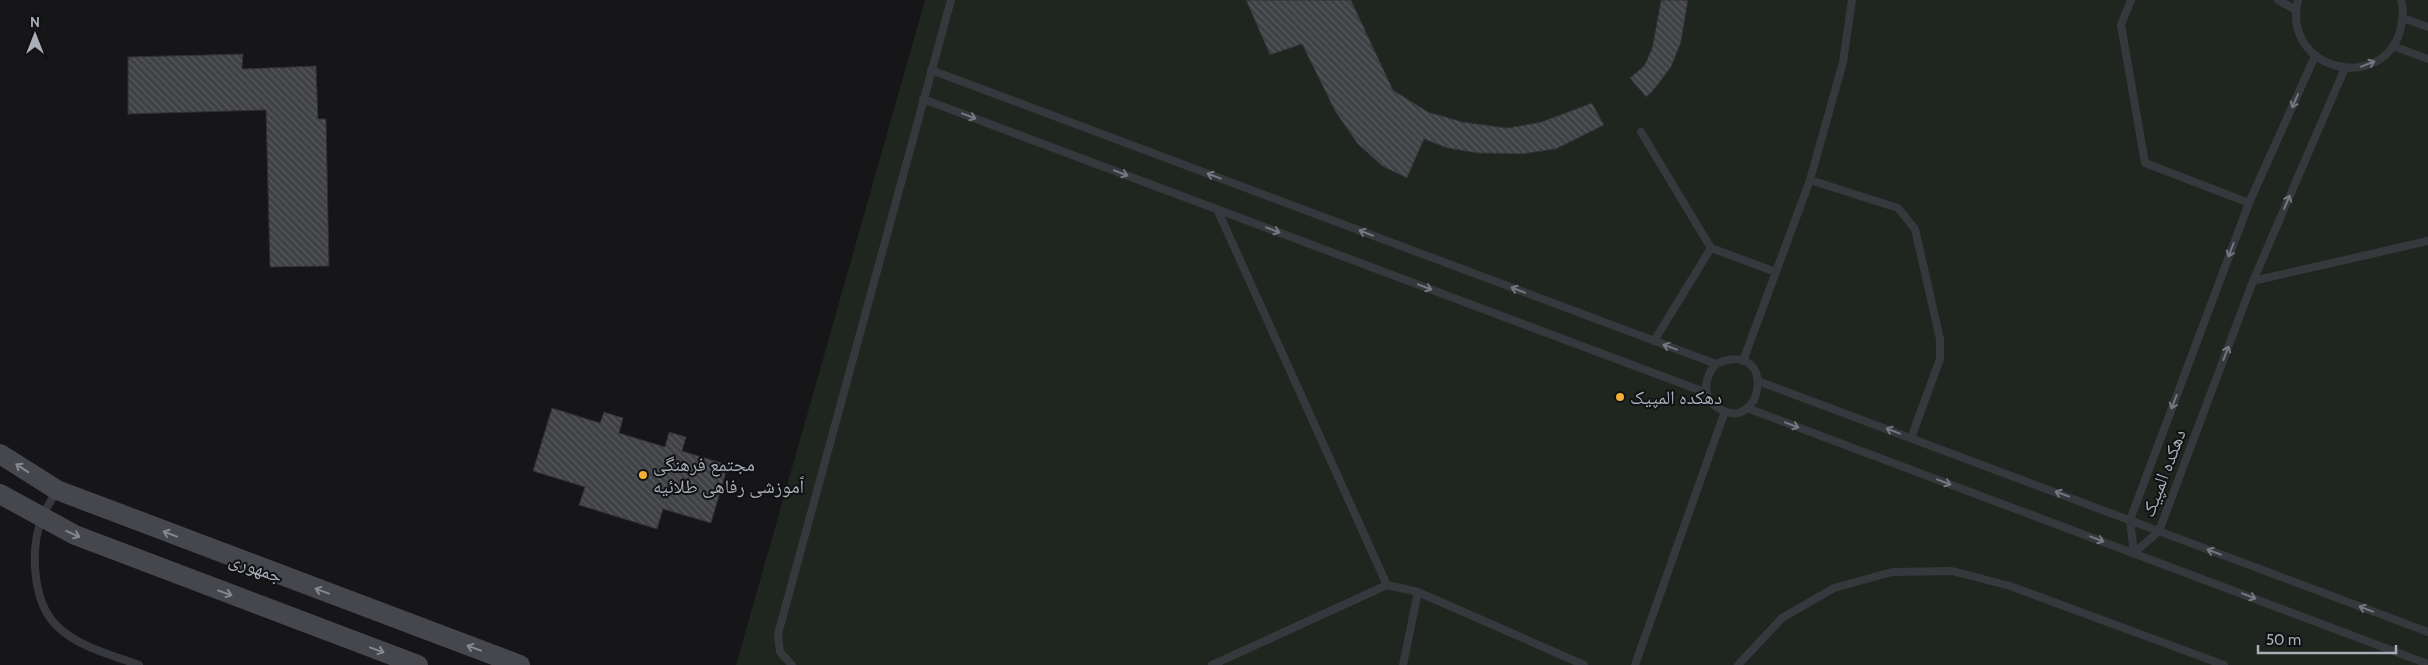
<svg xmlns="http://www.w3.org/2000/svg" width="2428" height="665" font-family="Cabin,'Noto Naskh Arabic',sans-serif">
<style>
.park{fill:#1e261f}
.building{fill:url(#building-back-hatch);stroke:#303034}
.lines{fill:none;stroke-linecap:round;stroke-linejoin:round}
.service{stroke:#37383d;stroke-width:8}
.secondary{stroke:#45474d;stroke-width:20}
.oneway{stroke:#757881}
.oneway2{stroke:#858993}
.poi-dot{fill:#f2b134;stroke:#111113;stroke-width:2}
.labels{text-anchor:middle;stroke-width:4;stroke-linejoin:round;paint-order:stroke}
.poi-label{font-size:19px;fill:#a8adb8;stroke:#111113;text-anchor:start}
.street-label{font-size:19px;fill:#a8adb8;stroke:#111113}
</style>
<defs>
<pattern id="building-back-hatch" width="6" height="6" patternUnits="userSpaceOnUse" patternTransform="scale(1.25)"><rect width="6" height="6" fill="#404145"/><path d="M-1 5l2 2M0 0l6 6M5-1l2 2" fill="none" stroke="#595a5e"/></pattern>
</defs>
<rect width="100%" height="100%" fill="#161618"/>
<!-- park -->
<path class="park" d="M 925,0 L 2428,0 L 2428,665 L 736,665 Z"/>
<!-- building -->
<path class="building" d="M 1246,0 L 1351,0 L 1393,90 L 1428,112 L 1463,122 L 1507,128 L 1541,122 L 1592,103 L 1604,125 L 1556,149 L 1522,154 L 1477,153 L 1447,148 L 1424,139 L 1407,178 L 1382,166 L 1357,143 L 1335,111 L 1302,44 L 1270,55 Z
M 1661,0 L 1688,0 L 1681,42 L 1671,67 L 1652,92 L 1646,97 L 1630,78 L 1644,66 L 1652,49 Z
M 243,54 L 242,69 L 316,66 L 318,119 L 326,119 L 329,266 L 270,267 L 266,110 L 128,114 L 128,57 Z
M 552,408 L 600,423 L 604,412 L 623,418 L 619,433 L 665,447 L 669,432 L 686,437 L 682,451 L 728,465 L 711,523 L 663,509 L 657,529 L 579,505 L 585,487 L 533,471 Z"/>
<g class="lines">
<!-- service -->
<path class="service" d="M 2131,0 L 2121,25 L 2145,163 L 2249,203
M 2278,0 L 2296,10
M 2298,0 C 2281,72 2386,95 2401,27 C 2403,17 2404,9 2401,0
M 2403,18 L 2428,27
M 2393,46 L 2428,59
M 931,70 L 1716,364 C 1779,337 1763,437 1718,408 C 1701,397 1704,377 1716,364
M 923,99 L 1707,393
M 1641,132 L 1711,248
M 1810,180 L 1898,208 L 1915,229 L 1940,339 L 1940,359 L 1911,438
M 1217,209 L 1387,585
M 2253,281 L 2428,241
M 1654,341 L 1711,248 L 1776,272
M 1743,361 L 1810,180 L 1843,62 L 1852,0
M 1758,381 L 2428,632
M 1747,408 L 2428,664
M 57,490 C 52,499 46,508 42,518 C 30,548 32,602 57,626 C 78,647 112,655 139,665
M 2134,553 L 2130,520 L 2249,203 L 2315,56
M 2134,553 L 2159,531 L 2253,281 L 2345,68
M 792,665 L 780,652 L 778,634 L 951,0
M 1212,665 L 1387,585 L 1418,592 L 1584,665
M 1403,665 L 1418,592
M 1635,665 L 1725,411
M 1738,665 L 1782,618 L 1834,588 L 1892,572 L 1952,571 L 2010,586 L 2224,665"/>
<!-- secondary -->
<path class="secondary" d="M 0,454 L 57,490 L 520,665
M 0,494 L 75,535 L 418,665"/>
</g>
<!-- one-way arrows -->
<defs><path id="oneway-shaft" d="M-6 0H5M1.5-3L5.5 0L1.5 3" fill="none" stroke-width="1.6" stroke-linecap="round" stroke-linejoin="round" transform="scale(1.25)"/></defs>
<g class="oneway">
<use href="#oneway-shaft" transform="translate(2368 64) rotate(-21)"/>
<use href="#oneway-shaft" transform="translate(2295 101) rotate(114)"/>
<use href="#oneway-shaft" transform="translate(969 116) rotate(21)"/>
<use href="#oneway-shaft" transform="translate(1121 173) rotate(21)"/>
<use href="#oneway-shaft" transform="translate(1214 176) rotate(-159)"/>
<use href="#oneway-shaft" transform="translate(2287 202) rotate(-67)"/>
<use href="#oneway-shaft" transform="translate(1273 230) rotate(21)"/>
<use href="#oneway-shaft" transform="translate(1366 233) rotate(-159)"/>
<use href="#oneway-shaft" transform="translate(2231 250) rotate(111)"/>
<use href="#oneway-shaft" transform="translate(1425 287) rotate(21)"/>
<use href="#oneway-shaft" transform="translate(1518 290) rotate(-159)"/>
<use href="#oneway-shaft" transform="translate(1670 347) rotate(-160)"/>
<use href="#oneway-shaft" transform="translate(2226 353) rotate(-69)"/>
<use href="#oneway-shaft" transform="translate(2174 402) rotate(111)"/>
<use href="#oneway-shaft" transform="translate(1792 425) rotate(21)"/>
<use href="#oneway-shaft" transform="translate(1893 431) rotate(-159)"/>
<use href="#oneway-shaft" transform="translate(1944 482) rotate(21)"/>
<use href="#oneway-shaft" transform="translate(2062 494) rotate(-159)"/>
<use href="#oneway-shaft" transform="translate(2097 539) rotate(21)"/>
<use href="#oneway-shaft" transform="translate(2214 552) rotate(-159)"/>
<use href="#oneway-shaft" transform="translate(2249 596) rotate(21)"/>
<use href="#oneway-shaft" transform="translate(2366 609) rotate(-159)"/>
</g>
<g class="oneway2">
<use href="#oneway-shaft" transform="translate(22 468) rotate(-147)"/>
<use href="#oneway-shaft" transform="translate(73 534) rotate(24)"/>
<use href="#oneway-shaft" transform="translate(170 534) rotate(-159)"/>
<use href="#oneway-shaft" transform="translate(322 591) rotate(-160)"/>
<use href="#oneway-shaft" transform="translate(225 593) rotate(20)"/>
<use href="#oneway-shaft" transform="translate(474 648) rotate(-160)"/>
<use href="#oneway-shaft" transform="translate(377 650) rotate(20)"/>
</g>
<!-- markers -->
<g class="poi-dot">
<circle cx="1620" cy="397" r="5"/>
<circle cx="643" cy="475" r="5"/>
</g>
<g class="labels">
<!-- poi labels -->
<g class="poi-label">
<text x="1630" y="404">دهکده المپیک</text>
<text x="653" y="471">مجتمع فرهنگی<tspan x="653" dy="22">ٱموزشی رفاهی طلائیه</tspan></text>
</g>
<!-- street labels -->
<g class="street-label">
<text transform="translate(2163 473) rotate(-69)" y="7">دهکده المپیک</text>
<text transform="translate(256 567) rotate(20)" y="7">جمهوری</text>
</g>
</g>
<!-- north arrow -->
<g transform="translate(35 35)" stroke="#111113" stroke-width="4" paint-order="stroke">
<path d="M0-4L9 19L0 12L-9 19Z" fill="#a8adb8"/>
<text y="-8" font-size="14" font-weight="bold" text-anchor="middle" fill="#a8adb8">N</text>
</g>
<!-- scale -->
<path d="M2258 645v8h138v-8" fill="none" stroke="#a8adb8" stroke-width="2.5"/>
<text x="2266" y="645" font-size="15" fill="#a8adb8" stroke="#111113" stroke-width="4" paint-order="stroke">50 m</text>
</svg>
